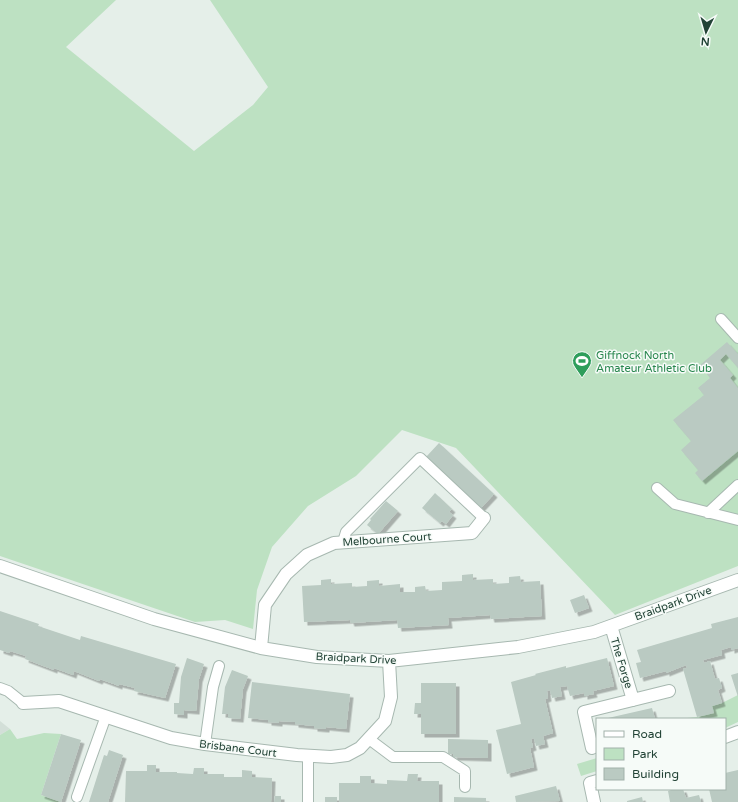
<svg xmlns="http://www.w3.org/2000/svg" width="738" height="802" font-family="'Varela Round',sans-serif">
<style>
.built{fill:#d3dfd8}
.green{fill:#bde1c2}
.building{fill:#bacac2;filter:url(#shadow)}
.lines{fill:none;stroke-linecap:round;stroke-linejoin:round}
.lane-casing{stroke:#a7b8b0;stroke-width:12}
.street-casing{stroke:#a7b8b0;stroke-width:14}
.lane{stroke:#fff;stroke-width:10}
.street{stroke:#fff;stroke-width:12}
.labels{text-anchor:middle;stroke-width:3;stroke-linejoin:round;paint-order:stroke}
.leisure-label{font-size:11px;fill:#27864d;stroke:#f6fbf8;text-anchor:start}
.street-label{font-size:11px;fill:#224336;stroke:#f6fbf8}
</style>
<defs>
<filter id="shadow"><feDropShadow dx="3.5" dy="3.5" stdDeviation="0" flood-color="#0004"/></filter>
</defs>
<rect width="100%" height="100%" fill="#e5efe9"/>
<!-- built -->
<path class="built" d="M 0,721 L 10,729 L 0,735 Z"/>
<!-- green -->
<path class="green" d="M 0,0 L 116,0 L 66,47 L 194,151 L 253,105 L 268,87 L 210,0 L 738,0 L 738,566 L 615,615 L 456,448 L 402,430 L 356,476 L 308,506 L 272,547 L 257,590 L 253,629 L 225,620 L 195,622 L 0,556 Z
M 738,695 L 738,722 L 725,728 L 725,719 L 677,719 L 697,717 L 713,713 L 712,706 L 722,703 Z
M 10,729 L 17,739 L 44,733 L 61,734 L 41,795 L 61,802 L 0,802 L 0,735 Z
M 597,758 L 597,771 L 581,776 L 577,764 Z"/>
<!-- building -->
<path class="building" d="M 727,342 L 738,354 L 738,368 L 726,354 L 720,360 L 733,375 L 730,378 L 738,388 L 738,451 L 702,481 L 695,473 L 698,470 L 681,450 L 691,441 L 673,420 L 704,395 L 698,388 L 710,378 L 700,365 Z
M 439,443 L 494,494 L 480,509 L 426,457 Z
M 435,493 L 452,509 L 449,512 L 453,515 L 446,524 L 442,521 L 440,523 L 422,508 Z
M 386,501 L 398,511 L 378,534 L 367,525 L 371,520 L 370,519 Z
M 473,574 L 473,580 L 493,579 L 493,584 L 509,583 L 509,577 L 520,576 L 521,582 L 540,581 L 542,616 L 491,619 L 490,615 L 448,618 L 449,625 L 398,628 L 397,620 L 351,623 L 350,620 L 304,622 L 302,586 L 321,585 L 321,580 L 331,579 L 331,584 L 352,583 L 352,587 L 367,586 L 367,581 L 379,580 L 379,586 L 400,584 L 400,592 L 415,592 L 415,587 L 425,586 L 426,591 L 442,590 L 442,582 L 462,581 L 462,575 Z
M 584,595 L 589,608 L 575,613 L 570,600 Z
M 0,611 L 39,624 L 38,626 L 80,640 L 81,636 L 176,664 L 165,698 L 134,691 L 135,688 L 119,684 L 119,686 L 100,679 L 99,681 L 74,671 L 73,675 L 54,668 L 54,670 L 25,659 L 26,656 L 10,651 L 9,653 L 0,650 Z
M 738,617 L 738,648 L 731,650 L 731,647 L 721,650 L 722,655 L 703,660 L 704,663 L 710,661 L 715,679 L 719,678 L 722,688 L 718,690 L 722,703 L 712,706 L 714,713 L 697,717 L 683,669 L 687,668 L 686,665 L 666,673 L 666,671 L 640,678 L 636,663 L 641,662 L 637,650 L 712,628 L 711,624 Z
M 187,658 L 204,664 L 199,679 L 196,711 L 184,710 L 184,715 L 174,714 L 174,703 L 179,703 L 181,677 Z
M 607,658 L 614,686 L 593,691 L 594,694 L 584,696 L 584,693 L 570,696 L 567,686 L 560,687 L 562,696 L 552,698 L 550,690 L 547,691 L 548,698 L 545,699 L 553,733 L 543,736 L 545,744 L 536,746 L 534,738 L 531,739 L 533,747 L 530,748 L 534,767 L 507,774 L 496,730 L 521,724 L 511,682 L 536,675 L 535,674 L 566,666 L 566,668 Z
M 232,670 L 248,676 L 243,689 L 240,719 L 228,718 L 228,714 L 222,714 L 225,687 Z
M 738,673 L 738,697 L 731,675 Z
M 252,682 L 350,694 L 346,729 L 326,727 L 326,729 L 314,728 L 314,726 L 295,724 L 295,722 L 279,721 L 279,723 L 268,722 L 268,720 L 248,718 Z
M 421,683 L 456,683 L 456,734 L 421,734 L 421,714 L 414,714 L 415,703 L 421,703 Z
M 652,708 L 655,719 L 608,719 L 608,718 Z
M 61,734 L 81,740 L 61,802 L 41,795 Z
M 448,739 L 488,740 L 488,758 L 454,757 L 453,754 L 448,754 Z
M 109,750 L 123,755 L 108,802 L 89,802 L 104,755 L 107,756 Z
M 147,765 L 156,765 L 156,772 L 177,772 L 177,773 L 193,774 L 194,768 L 204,768 L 204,774 L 224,774 L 224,777 L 242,777 L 242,770 L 252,771 L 252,777 L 272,778 L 271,802 L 125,802 L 126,771 L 147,771 Z
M 738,770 L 738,802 L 712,802 L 709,789 L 725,789 L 725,773 Z
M 408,774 L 418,774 L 417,781 L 439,781 L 439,802 L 339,802 L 339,783 L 360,783 L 360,776 L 371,776 L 371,783 L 387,784 L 387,780 L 407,781 Z
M 556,786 L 560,801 L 516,802 L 515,796 Z
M 674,789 L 683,789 L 686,798 L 699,795 L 701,802 L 670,802 L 668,791 Z
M 275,796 L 281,796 L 281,802 L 274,802 Z
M 325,797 L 337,797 L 337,802 L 325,802 Z
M 454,797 L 486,798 L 486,802 L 454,802 Z
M 642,797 L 643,802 L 627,802 L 627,801 Z"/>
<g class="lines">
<defs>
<path id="lane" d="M 721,319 L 738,338
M 657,488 L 675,504 L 738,520
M 708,513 L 738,485
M 343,542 L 346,532 L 420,458 L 484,518
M 0,688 L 8,691 L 23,703
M 369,739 L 393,757 L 443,757 L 465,771 L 465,787
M 205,744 L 213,687 L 219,666
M 308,756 L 308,802
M 77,797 L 106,716"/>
<path id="street" d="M 0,566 L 154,619 L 261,648 L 317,657 L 389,661 L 518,647 L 594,632 L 738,580
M 611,626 L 633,700
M 261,648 L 265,605 L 286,574 L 307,555 L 334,543 L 472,533 L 484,518
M 23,703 L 59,701 L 171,738 L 205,744 L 297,755 L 331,757 L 347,755 L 360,748 L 385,721 L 391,697 L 389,661
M 725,737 L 738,732
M 592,748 L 584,712 L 669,691
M 594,802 L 590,783 L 597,781"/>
</defs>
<!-- lane casing -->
<use href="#lane" class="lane-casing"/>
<!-- street casing -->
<use href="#street" class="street-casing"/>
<!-- lane -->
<use href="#lane" class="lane"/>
<!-- street -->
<use href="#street" class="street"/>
</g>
<!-- icons -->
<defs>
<symbol id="stadium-pin" viewBox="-11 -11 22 30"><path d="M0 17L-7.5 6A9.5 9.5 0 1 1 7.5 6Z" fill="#2e9e5b" stroke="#f6fbf8"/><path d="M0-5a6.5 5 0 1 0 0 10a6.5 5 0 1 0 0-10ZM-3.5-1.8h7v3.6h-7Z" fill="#fff"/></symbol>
</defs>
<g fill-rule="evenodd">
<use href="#stadium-pin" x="571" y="350" width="22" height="30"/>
</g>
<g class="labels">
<!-- leisure labels -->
<g class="leisure-label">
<text x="596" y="359">Giffnock North<tspan x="596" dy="13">Amateur Athletic Club</tspan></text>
</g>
<!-- street labels -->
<g class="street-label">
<text transform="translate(387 539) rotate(-4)" y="4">Melbourne Court</text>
<text transform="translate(673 603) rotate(-20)" y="4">Braidpark Drive</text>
<text transform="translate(356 658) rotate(3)" y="4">Braidpark Drive</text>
<text transform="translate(622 663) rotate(73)" y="4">The Forge</text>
<text transform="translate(238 748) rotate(7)" y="4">Brisbane Court</text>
</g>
</g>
<!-- legend -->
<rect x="596" y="718" width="130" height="72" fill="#f6fbf8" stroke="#a1b1aa"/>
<rect x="604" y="731" width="20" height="6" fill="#ffffff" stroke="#a1b1aa"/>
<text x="632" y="738" font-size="12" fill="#224336">Road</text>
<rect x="604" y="748" width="20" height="12" fill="#bde1c2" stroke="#a1b1aa"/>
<text x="632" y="758" font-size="12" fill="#224336">Park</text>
<rect x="604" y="768" width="20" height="12" fill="#bacac2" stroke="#a1b1aa"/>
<text x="632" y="778" font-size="12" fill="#224336">Building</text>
<!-- north arrow -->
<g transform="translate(706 32) rotate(185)" stroke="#f6fbf8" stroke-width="3" paint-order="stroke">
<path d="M0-3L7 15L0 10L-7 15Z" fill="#224336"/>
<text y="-6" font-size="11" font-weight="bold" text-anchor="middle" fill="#224336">N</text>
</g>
</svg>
